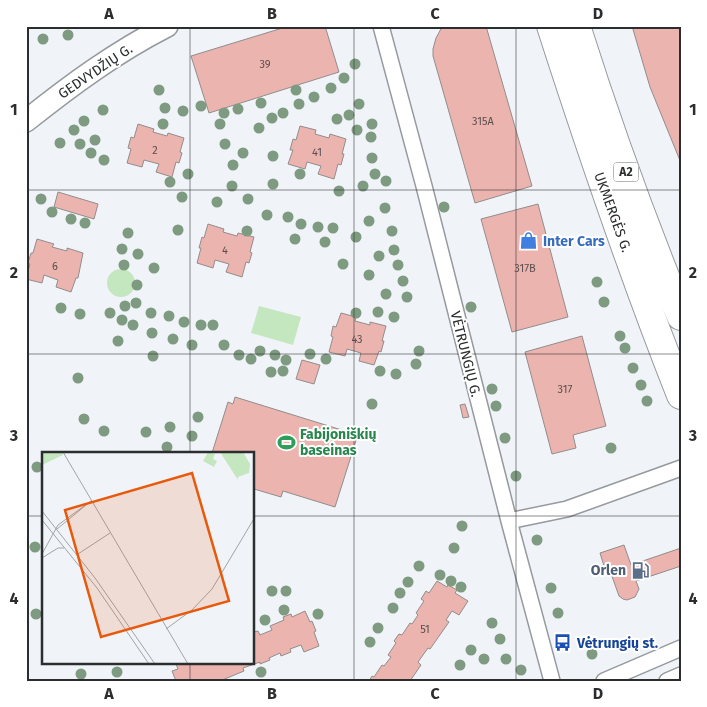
<svg xmlns="http://www.w3.org/2000/svg" width="707" height="707" font-family="'Fira Sans',sans-serif">
<style>
.green{fill:#c4e7c0}
.building{fill:#ecb4af;stroke:#928c8c}
.lines{fill:none;stroke-linecap:round;stroke-linejoin:round}
.street-casing{stroke:#96999d;stroke-width:18}
.secondary-casing{stroke:#96999d;stroke-width:24}
.highway-casing{stroke:#96999d;stroke-width:30}
.street{stroke:#fff;stroke-width:15}
.secondary{stroke:#fff;stroke-width:21}
.highway{stroke:#fff;stroke-width:28}
.tree{fill:#7e9a81}
.grid{fill:none;stroke:#2b2d2e;stroke-width:1;stroke-opacity:0.55}
.labels{text-anchor:middle;stroke-width:4;stroke-linejoin:round;paint-order:stroke}
.number-label{font-size:11px;fill:#5b4f4e}
.shield{fill:#fff;stroke:#6b6c6d;stroke-width:1}
.shield-label{font-size:12px;font-weight:bold;fill:#2b2d2e}
.street-label{font-size:14px;fill:#2b2d2e;stroke:#fff}
.shop-label{font-size:14px;font-weight:bold;fill:#366cbe;stroke:#fff;text-anchor:start}
.leisure-label{font-size:14px;font-weight:bold;fill:#27864d;stroke:#fff;text-anchor:start}
.service-label{font-size:14px;font-weight:bold;fill:#4e5e75;stroke:#fff;text-anchor:end}
.transit-label{font-size:14px;font-weight:bold;fill:#164399;stroke:#fff;text-anchor:start}
.inset-road{fill:none;stroke:#a1a4a7;stroke-width:1}
.view{fill:#e8590c;fill-opacity:0.15;stroke:#e8590c;stroke-width:2.5}
.inset-edge{fill:none;stroke:#2b2d2e;stroke-width:2.5}
.neatline{fill:none;stroke:#2b2d2e;stroke-width:2}
.grid-label{font-size:16px;text-anchor:middle;font-weight:bold;fill:#2b2d2e}
</style>
<rect width="100%" height="100%" fill="#f0f4f8"/>
<!-- green -->
<path class="green" d="M107 283a14 14 0 1 1 28 0a14 14 0 1 1-28 0Z
M 259,306 L 301,317 L 293,345 L 251,333 Z"/>
<!-- building -->
<path class="building" d="M 289,26 L 325,26 L 339,72 L 209,113 L 191,56 Z
M 446,26 L 486,26 L 532,186 L 475,203 L 433,56 L 433,49 L 436,38 L 442,27 Z
M 632,26 L 681,26 L 681,163 L 650,87 Z
M 138,124 L 154,129 L 153,132 L 167,136 L 168,133 L 184,138 L 180,152 L 182,153 L 179,163 L 176,162 L 172,177 L 156,172 L 159,164 L 144,160 L 142,167 L 127,163 L 131,149 L 128,148 L 131,137 L 134,138 Z
M 300,126 L 316,130 L 315,134 L 329,138 L 330,134 L 346,139 L 342,154 L 344,154 L 341,165 L 338,164 L 334,179 L 318,174 L 321,166 L 307,162 L 305,169 L 288,164 L 293,150 L 290,150 L 293,139 L 296,140 Z
M 58,192 L 98,204 L 94,219 L 54,207 Z
M 538,204 L 568,317 L 512,332 L 481,219 Z
M 208,224 L 224,229 L 223,232 L 237,236 L 238,233 L 254,237 L 250,252 L 252,253 L 249,263 L 246,262 L 242,277 L 226,272 L 229,264 L 215,260 L 213,268 L 197,263 L 201,248 L 199,248 L 202,237 L 204,238 Z
M 37,239 L 54,244 L 52,247 L 67,251 L 67,248 L 83,253 L 78,278 L 76,278 L 71,292 L 56,287 L 58,280 L 44,275 L 42,283 L 26,279 L 30,264 L 28,263 L 31,253 L 33,253 Z
M 341,313 L 356,317 L 355,321 L 370,325 L 370,322 L 386,326 L 382,341 L 384,341 L 381,352 L 379,351 L 374,365 L 359,361 L 361,353 L 347,349 L 345,356 L 329,352 L 333,337 L 331,336 L 333,326 L 336,327 Z
M 582,336 L 606,426 L 573,435 L 576,448 L 552,454 L 525,352 Z
M 302,360 L 320,365 L 314,384 L 296,379 Z
M 235,397 L 345,431 L 346,428 L 359,431 L 335,507 L 283,491 L 281,497 L 254,489 L 254,453 L 212,453 L 228,402 L 233,404 Z
M 465,404 L 469,417 L 463,418 L 460,405 Z
M 624,545 L 631,565 L 681,548 L 681,566 L 636,581 L 639,589 L 635,597 L 627,600 L 623,599 L 619,596 L 608,565 L 604,566 L 600,553 Z
M 437,581 L 447,587 L 448,585 L 457,590 L 455,593 L 468,601 L 459,615 L 452,611 L 446,620 L 449,622 L 430,649 L 428,648 L 418,662 L 421,665 L 410,681 L 369,681 L 372,676 L 374,677 L 382,665 L 384,666 L 391,657 L 388,655 L 396,643 L 394,641 L 399,634 L 402,635 L 410,623 L 412,624 L 418,615 L 416,613 L 424,601 L 421,599 L 426,591 L 429,593 Z
M 305,611 L 310,622 L 312,621 L 316,631 L 314,632 L 319,646 L 304,652 L 301,645 L 290,649 L 291,652 L 281,656 L 280,653 L 269,658 L 270,660 L 260,664 L 260,662 L 243,668 L 244,671 L 220,681 L 176,681 L 172,671 L 178,669 L 176,664 L 179,663 L 254,663 L 254,632 L 258,631 L 260,635 L 272,630 L 270,626 L 284,620 L 283,617 L 291,614 L 292,617 Z"/>
<g class="lines">
<defs>
<path id="street" d="M 381,26 L 424,186 L 509,521 L 552,681
M 509,521 L 567,509 L 681,468
M 604,681 L 681,648
M 667,681 L 681,675"/>
<path id="secondary" d="M 26,121 C 71,85 116,52 167,26"/>
<path id="highway" d="M 551,26 C 591,150 633,274 681,395
M 576,26 C 607,124 642,221 681,316"/>
</defs>
<!-- street casing -->
<use href="#street" class="street-casing"/>
<!-- secondary casing -->
<use href="#secondary" class="secondary-casing"/>
<!-- highway casing -->
<use href="#highway" class="highway-casing"/>
<!-- street -->
<use href="#street" class="street"/>
<!-- secondary -->
<use href="#secondary" class="secondary"/>
<!-- highway -->
<use href="#highway" class="highway"/>
</g>
<!-- trees -->
<g class="tree">
<circle cx="68" cy="35" r="5.5"/>
<circle cx="43" cy="39" r="5.5"/>
<circle cx="355" cy="64" r="5.5"/>
<circle cx="344" cy="78" r="5.5"/>
<circle cx="331" cy="88" r="5.5"/>
<circle cx="159" cy="90" r="5.5"/>
<circle cx="296" cy="90" r="5.5"/>
<circle cx="314" cy="97" r="5.5"/>
<circle cx="261" cy="103" r="5.5"/>
<circle cx="299" cy="104" r="5.5"/>
<circle cx="359" cy="104" r="5.5"/>
<circle cx="201" cy="106" r="5.5"/>
<circle cx="165" cy="108" r="5.5"/>
<circle cx="238" cy="109" r="5.5"/>
<circle cx="103" cy="110" r="5.5"/>
<circle cx="183" cy="111" r="5.5"/>
<circle cx="224" cy="113" r="5.5"/>
<circle cx="283" cy="113" r="5.5"/>
<circle cx="349" cy="115" r="5.5"/>
<circle cx="272" cy="118" r="5.5"/>
<circle cx="337" cy="119" r="5.5"/>
<circle cx="84" cy="121" r="5.5"/>
<circle cx="163" cy="124" r="5.5"/>
<circle cx="220" cy="124" r="5.5"/>
<circle cx="372" cy="124" r="5.5"/>
<circle cx="259" cy="128" r="5.5"/>
<circle cx="74" cy="130" r="5.5"/>
<circle cx="357" cy="130" r="5.5"/>
<circle cx="371" cy="137" r="5.5"/>
<circle cx="95" cy="140" r="5.5"/>
<circle cx="60" cy="143" r="5.5"/>
<circle cx="80" cy="144" r="5.5"/>
<circle cx="225" cy="144" r="5.5"/>
<circle cx="91" cy="153" r="5.5"/>
<circle cx="243" cy="153" r="5.5"/>
<circle cx="273" cy="156" r="5.5"/>
<circle cx="372" cy="158" r="5.5"/>
<circle cx="104" cy="160" r="5.5"/>
<circle cx="233" cy="165" r="5.5"/>
<circle cx="188" cy="174" r="5.5"/>
<circle cx="300" cy="174" r="5.5"/>
<circle cx="375" cy="174" r="5.5"/>
<circle cx="386" cy="181" r="5.5"/>
<circle cx="170" cy="182" r="5.5"/>
<circle cx="273" cy="184" r="5.5"/>
<circle cx="232" cy="186" r="5.5"/>
<circle cx="363" cy="186" r="5.5"/>
<circle cx="339" cy="191" r="5.5"/>
<circle cx="182" cy="197" r="5.5"/>
<circle cx="41" cy="199" r="5.5"/>
<circle cx="248" cy="199" r="5.5"/>
<circle cx="217" cy="202" r="5.5"/>
<circle cx="444" cy="207" r="5.5"/>
<circle cx="385" cy="208" r="5.5"/>
<circle cx="52" cy="212" r="5.5"/>
<circle cx="267" cy="215" r="5.5"/>
<circle cx="288" cy="217" r="5.5"/>
<circle cx="71" cy="219" r="5.5"/>
<circle cx="369" cy="221" r="5.5"/>
<circle cx="85" cy="223" r="5.5"/>
<circle cx="301" cy="224" r="5.5"/>
<circle cx="318" cy="227" r="5.5"/>
<circle cx="333" cy="228" r="5.5"/>
<circle cx="178" cy="230" r="5.5"/>
<circle cx="247" cy="231" r="5.5"/>
<circle cx="392" cy="231" r="5.5"/>
<circle cx="128" cy="233" r="5.5"/>
<circle cx="356" cy="237" r="5.5"/>
<circle cx="295" cy="239" r="5.5"/>
<circle cx="325" cy="242" r="5.5"/>
<circle cx="122" cy="249" r="5.5"/>
<circle cx="394" cy="250" r="5.5"/>
<circle cx="138" cy="254" r="5.5"/>
<circle cx="379" cy="256" r="5.5"/>
<circle cx="343" cy="264" r="5.5"/>
<circle cx="124" cy="265" r="5.5"/>
<circle cx="398" cy="265" r="5.5"/>
<circle cx="154" cy="268" r="5.5"/>
<circle cx="369" cy="275" r="5.5"/>
<circle cx="403" cy="281" r="5.5"/>
<circle cx="597" cy="282" r="5.5"/>
<circle cx="137" cy="285" r="5.5"/>
<circle cx="386" cy="294" r="5.5"/>
<circle cx="407" cy="297" r="5.5"/>
<circle cx="604" cy="302" r="5.5"/>
<circle cx="136" cy="303" r="5.5"/>
<circle cx="125" cy="306" r="5.5"/>
<circle cx="471" cy="307" r="5.5"/>
<circle cx="61" cy="308" r="5.5"/>
<circle cx="378" cy="312" r="5.5"/>
<circle cx="110" cy="313" r="5.5"/>
<circle cx="151" cy="313" r="5.5"/>
<circle cx="356" cy="313" r="5.5"/>
<circle cx="80" cy="314" r="5.5"/>
<circle cx="169" cy="316" r="5.5"/>
<circle cx="394" cy="317" r="5.5"/>
<circle cx="122" cy="320" r="5.5"/>
<circle cx="184" cy="322" r="5.5"/>
<circle cx="133" cy="325" r="5.5"/>
<circle cx="201" cy="325" r="5.5"/>
<circle cx="213" cy="325" r="5.5"/>
<circle cx="152" cy="333" r="5.5"/>
<circle cx="620" cy="336" r="5.5"/>
<circle cx="173" cy="339" r="5.5"/>
<circle cx="118" cy="341" r="5.5"/>
<circle cx="192" cy="345" r="5.5"/>
<circle cx="224" cy="345" r="5.5"/>
<circle cx="625" cy="348" r="5.5"/>
<circle cx="260" cy="351" r="5.5"/>
<circle cx="419" cy="351" r="5.5"/>
<circle cx="310" cy="354" r="5.5"/>
<circle cx="239" cy="355" r="5.5"/>
<circle cx="275" cy="355" r="5.5"/>
<circle cx="153" cy="356" r="5.5"/>
<circle cx="251" cy="359" r="5.5"/>
<circle cx="326" cy="359" r="5.5"/>
<circle cx="286" cy="360" r="5.5"/>
<circle cx="416" cy="364" r="5.5"/>
<circle cx="633" cy="368" r="5.5"/>
<circle cx="283" cy="371" r="5.5"/>
<circle cx="380" cy="371" r="5.5"/>
<circle cx="271" cy="372" r="5.5"/>
<circle cx="396" cy="374" r="5.5"/>
<circle cx="78" cy="378" r="5.5"/>
<circle cx="641" cy="385" r="5.5"/>
<circle cx="492" cy="389" r="5.5"/>
<circle cx="647" cy="401" r="5.5"/>
<circle cx="372" cy="404" r="5.5"/>
<circle cx="496" cy="406" r="5.5"/>
<circle cx="198" cy="417" r="5.5"/>
<circle cx="84" cy="419" r="5.5"/>
<circle cx="170" cy="427" r="5.5"/>
<circle cx="104" cy="431" r="5.5"/>
<circle cx="146" cy="432" r="5.5"/>
<circle cx="192" cy="436" r="5.5"/>
<circle cx="505" cy="438" r="5.5"/>
<circle cx="167" cy="447" r="5.5"/>
<circle cx="611" cy="448" r="5.5"/>
<circle cx="37" cy="467" r="5.5"/>
<circle cx="516" cy="476" r="5.5"/>
<circle cx="462" cy="526" r="5.5"/>
<circle cx="537" cy="540" r="5.5"/>
<circle cx="35" cy="547" r="5.5"/>
<circle cx="454" cy="548" r="5.5"/>
<circle cx="419" cy="566" r="5.5"/>
<circle cx="440" cy="575" r="5.5"/>
<circle cx="451" cy="581" r="5.5"/>
<circle cx="408" cy="582" r="5.5"/>
<circle cx="461" cy="587" r="5.5"/>
<circle cx="551" cy="588" r="5.5"/>
<circle cx="272" cy="591" r="5.5"/>
<circle cx="286" cy="591" r="5.5"/>
<circle cx="400" cy="593" r="5.5"/>
<circle cx="393" cy="608" r="5.5"/>
<circle cx="284" cy="610" r="5.5"/>
<circle cx="558" cy="613" r="5.5"/>
<circle cx="36" cy="614" r="5.5"/>
<circle cx="318" cy="614" r="5.5"/>
<circle cx="265" cy="620" r="5.5"/>
<circle cx="492" cy="623" r="5.5"/>
<circle cx="378" cy="628" r="5.5"/>
<circle cx="500" cy="639" r="5.5"/>
<circle cx="370" cy="642" r="5.5"/>
<circle cx="471" cy="650" r="5.5"/>
<circle cx="592" cy="654" r="5.5"/>
<circle cx="484" cy="659" r="5.5"/>
<circle cx="506" cy="659" r="5.5"/>
<circle cx="460" cy="665" r="5.5"/>
<circle cx="521" cy="670" r="5.5"/>
<circle cx="117" cy="672" r="5.5"/>
<circle cx="261" cy="672" r="5.5"/>
<circle cx="81" cy="674" r="5.5"/>
</g>
<!-- grid -->
<path class="grid" d="M 190,26 L 190,453M 354,26 L 354,681M 516,26 L 516,681M 26,190 L 681,190M 26,354 L 681,354M 26,516 L 44,516M 254,516 L 681,516M 190,663 L 190,681"/>
<!-- icons -->
<defs>
<symbol id="shop-bare" viewBox="-9 -9 18 18"><path d="M-5-2.5h2.3a2.7 3.5 0 0 1 5.4 0H5L5.5 6h-11ZM-1.5-2.5h3a1.5 2.3 0 0 0-3 0Z" fill="#3f7fe0" stroke="#fff" stroke-width="2.5" paint-order="stroke"/></symbol>
<symbol id="stadium-bare" viewBox="-9 -9 18 18"><path d="M0-5a6.5 5 0 1 0 0 10a6.5 5 0 1 0 0-10ZM-3.5-1.8h7v3.6h-7Z" fill="#2e9e5b" stroke="#fff" stroke-width="2.5" paint-order="stroke"/></symbol>
<symbol id="fuel-bare" viewBox="-9 -9 18 18"><path d="M-5.5-6h7V0h2V4h1.3V-2.5L3-4.5l.8-.8L6-3V5H2.5V1h-1V6h-7ZM-4.2-4.7v3.2H.2V-4.7Z" fill="#5c6f8a" stroke="#fff" stroke-width="2.5" paint-order="stroke"/></symbol>
<symbol id="bus-bare" viewBox="-9 -9 18 18"><path d="M-5-6H5V4H4V6H2V4H-2V6H-4V4H-5ZM-3.5-4V0h7V-4ZM-3.5 1.2v1.5H-2V1.2ZM2 1.2v1.5H3.5V1.2Z" fill="#1a4fb4" stroke="#fff" stroke-width="2.5" paint-order="stroke"/></symbol>
</defs>
<g fill-rule="evenodd">
<use href="#shop-bare" x="516" y="228" width="25" height="25"/>
<use href="#stadium-bare" x="274" y="430" width="25" height="25"/>
<use href="#fuel-bare" x="628" y="558" width="25" height="25"/>
<use href="#bus-bare" x="550" y="630" width="25" height="25"/>
</g>
<g class="labels">
<!-- number labels -->
<g class="number-label">
<text x="265" y="68">39</text>
<text x="483" y="125">315A</text>
<text x="155" y="154">2</text>
<text x="317" y="156">41</text>
<text x="225" y="254">4</text>
<text x="55" y="270">6</text>
<text x="525" y="272">317B</text>
<text x="357" y="343">43</text>
<text x="565" y="393">317</text>
<text x="425" y="633">51</text>
</g>
<!-- shield labels -->
<rect class="shield" x="613.5" y="162.5" width="25" height="19" rx="4"/>
<g class="shield-label">
<text x="626" y="176">A2</text>
</g>
<!-- street labels -->
<g class="street-label">
<text transform="translate(95 71) rotate(-34)" y="5">GEDVYDŽIŲ G.</text>
<text transform="translate(613 212) rotate(70)" y="5">UKMERGĖS G.</text>
<text transform="translate(466 354) rotate(76)" y="5">VĖTRUNGIŲ G.</text>
</g>
<!-- shop labels -->
<g class="shop-label">
<text x="543" y="246">Inter Cars</text>
</g>
<!-- leisure labels -->
<g class="leisure-label">
<text x="300" y="439">Fabijoniškių<tspan x="300" dy="16">baseinas</tspan></text>
</g>
<!-- service labels -->
<g class="service-label">
<text x="626" y="575">Orlen</text>
</g>
<!-- transit labels -->
<g class="transit-label">
<text x="577" y="648">Vėtrungių st.</text>
</g>
</g>
<!-- overview -->
<g transform="translate(42 452)">
<rect width="212" height="212" fill="#f0f4f8"/>
<path d="M 0,0 L 20,0 L 21,3 L 0,13 ZM 166,0 L 173,2 L 171,7 L 175,9 L 172,15 L 161,9 ZM 178,0 L 201,0 L 208,12 L 207,21 L 196,25 L 196,28 Z" fill="#c4e7c0"/>
<path class="inset-road" d="M 21,0 L 146,212M 0,59 L 53,126 L 113,212M 0,68 L 55,136 L 107,212M 15,77 L 49,49M 0,102 L 16,73 L 49,49M 36,102 L 68,81M 0,106 L 16,96 L 22,96M 124,177 L 150,158 L 170,137 L 213,65"/>
<path class="view" d="M 150,21 L 187,149 L 59,185 L 23,58 Z"/>
<rect width="212" height="212" class="inset-edge"/>
</g>
<!-- border -->
<rect width="707" height="707" fill="none" stroke="#ffffff" stroke-width="55"/>
<rect x="28" y="28" width="652" height="652" class="neatline"/>
<g class="grid-label">
<text x="109" y="19">A</text>
<text x="272" y="19">B</text>
<text x="435" y="19">C</text>
<text x="598" y="19">D</text>
<text x="14" y="115">1</text>
<text x="693" y="115">1</text>
<text x="14" y="278">2</text>
<text x="693" y="278">2</text>
<text x="14" y="441">3</text>
<text x="693" y="441">3</text>
<text x="14" y="604">4</text>
<text x="693" y="604">4</text>
<text x="109" y="699">A</text>
<text x="272" y="699">B</text>
<text x="435" y="699">C</text>
<text x="598" y="699">D</text>
</g>
</svg>
